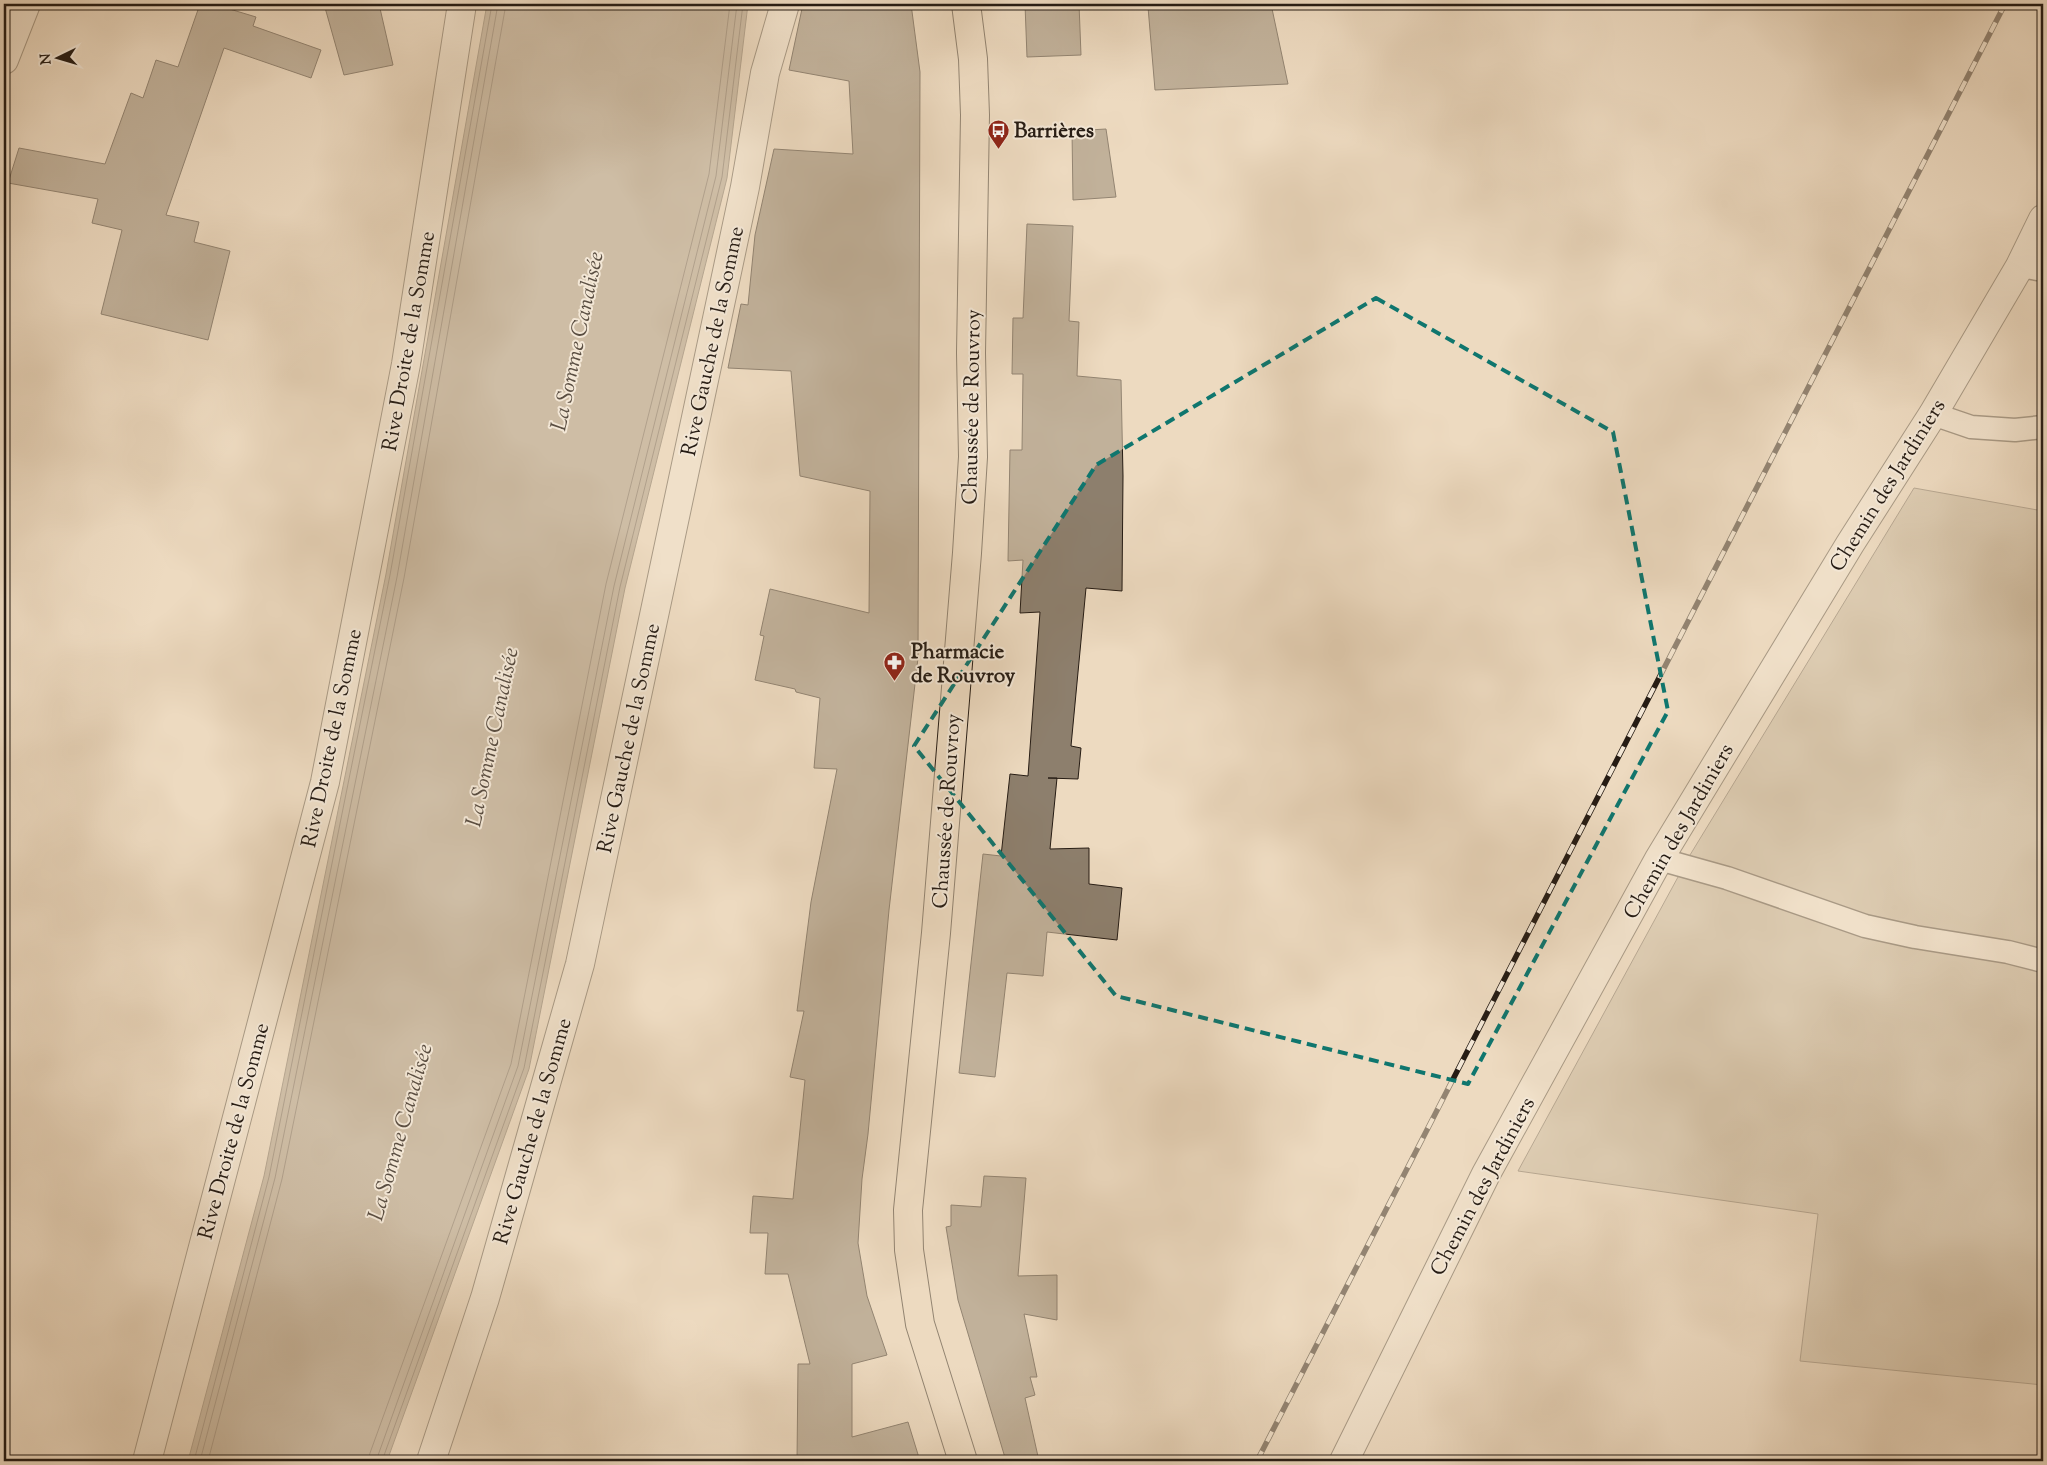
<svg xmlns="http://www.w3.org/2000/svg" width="2047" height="1465" font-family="'Sorts Mill Goudy',serif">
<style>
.green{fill:#cbbaa3;stroke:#786b5c}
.water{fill:#a99986;stroke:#756758}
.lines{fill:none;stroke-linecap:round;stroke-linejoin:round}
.shore{stroke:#685a4d;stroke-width:1}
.building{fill:#8d7f6d;stroke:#261c14}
.service-casing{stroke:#584c3f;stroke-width:25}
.minor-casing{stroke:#584c3f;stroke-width:30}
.primary-casing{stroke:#261c14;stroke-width:30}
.service{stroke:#f3e7d6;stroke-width:22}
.minor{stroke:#f3e7d6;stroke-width:28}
.primary{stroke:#eddac0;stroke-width:28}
.rail-casing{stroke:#261c14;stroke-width:5.5}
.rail{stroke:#f3e7d6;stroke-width:4;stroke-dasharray:11;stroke-linecap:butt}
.marked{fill:none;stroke:#0f766e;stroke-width:4;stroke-dasharray:10 6;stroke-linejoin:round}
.labels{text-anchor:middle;stroke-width:4;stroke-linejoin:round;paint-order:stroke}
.poi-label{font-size:21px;font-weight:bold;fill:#261c14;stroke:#f3e7d6;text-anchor:start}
.street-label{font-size:21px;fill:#261c14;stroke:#f3e7d6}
.water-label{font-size:22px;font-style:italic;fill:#5a4e42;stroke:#f3e7d6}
</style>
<rect width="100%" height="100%" fill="#eddac0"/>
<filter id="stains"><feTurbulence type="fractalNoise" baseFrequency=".004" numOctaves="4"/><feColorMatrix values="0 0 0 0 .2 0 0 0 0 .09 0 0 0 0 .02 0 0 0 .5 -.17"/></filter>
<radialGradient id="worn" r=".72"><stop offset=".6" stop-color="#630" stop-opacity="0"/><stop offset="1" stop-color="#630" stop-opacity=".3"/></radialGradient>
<!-- green -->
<path class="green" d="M 1914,488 L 2043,511 L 2043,1385 L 1800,1361 L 1818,1214 L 1518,1171 L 1690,855 Z"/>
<!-- water -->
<path class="water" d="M 487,4 L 748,4 L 727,178 L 625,588 L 529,1069 L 387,1461 L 188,1461 L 264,1176 L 386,574 Z"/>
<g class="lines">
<!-- shore -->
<path class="shore" d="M 194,1461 L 269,1177 L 390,575 L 492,4
M 200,1461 L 275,1178 L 397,577 L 498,4
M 208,1461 L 282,1179 L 404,578 L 506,4
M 368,1461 L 370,1453 L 511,1064 L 606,584 L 709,174 L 730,4
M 376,1461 L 518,1066 L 614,586 L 716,176 L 737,4
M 382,1461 L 524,1068 L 620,587 L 722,177 L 743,4"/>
</g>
<!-- building -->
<path class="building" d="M 200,4 L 213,4 L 256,17 L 253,26 L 321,50 L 311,78 L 224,48 L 166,215 L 199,222 L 194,242 L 230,251 L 208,340 L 101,314 L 122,230 L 92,223 L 98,199 L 8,183 L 19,148 L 105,164 L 131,93 L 143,98 L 156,60 L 178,67 Z
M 324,4 L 379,4 L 393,65 L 344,75 Z
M 803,4 L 911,4 L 920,72 L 918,658 L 889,910 L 868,1134 L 862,1179 L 858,1243 L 867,1296 L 887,1355 L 852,1364 L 852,1437 L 908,1422 L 920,1461 L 797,1461 L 798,1364 L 810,1364 L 788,1274 L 765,1274 L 768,1233 L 750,1233 L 753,1196 L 793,1199 L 805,1080 L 790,1077 L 804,1011 L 797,1011 L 811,902 L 837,769 L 814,768 L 820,698 L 796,692 L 795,689 L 755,680 L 764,636 L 760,635 L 770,589 L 869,613 L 870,491 L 800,476 L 791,371 L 728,368 L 741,304 L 748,305 L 755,235 L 774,149 L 853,154 L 849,81 L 789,70 Z
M 1025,4 L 1079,4 L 1081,55 L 1027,57 Z
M 1271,4 L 1288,84 L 1155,90 L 1148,7 Z
M 1106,129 L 1116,197 L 1073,200 L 1072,131 Z
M 1027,224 L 1073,226 L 1069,321 L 1079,322 L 1077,376 L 1121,380 L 1123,476 L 1122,591 L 1086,588 L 1071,746 L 1081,748 L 1078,779 L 1048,778 L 1057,778 L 1050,849 L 1089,848 L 1089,884 L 1122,888 L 1117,940 L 1047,932 L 1043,976 L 1007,973 L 995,1077 L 959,1073 L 983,854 L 1001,856 L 1010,774 L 1028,776 L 1040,612 L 1020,613 L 1023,560 L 1008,561 L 1010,450 L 1022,450 L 1023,374 L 1012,374 L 1013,318 L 1023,318 Z
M 984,1176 L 1026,1178 L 1018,1276 L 1057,1275 L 1057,1320 L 1024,1314 L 1037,1377 L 1030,1377 L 1035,1395 L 1025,1398 L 1039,1461 L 1006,1461 L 958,1300 L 946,1227 L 951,1226 L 951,1205 L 981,1207 Z"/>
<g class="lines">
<defs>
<path id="service" d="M 2020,266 L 2043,270
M 1933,414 L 1971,427 L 2015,430 L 2043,427
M 1659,859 L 1727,878 L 1865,926 L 1915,937 L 2008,952 L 2043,961"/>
<path id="minor" d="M 4,60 L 26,4
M 147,1461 L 325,782 L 406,364 L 462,4
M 431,1461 L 485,1298 L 580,964 L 745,187 L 765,73 L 785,4
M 1344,1461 L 1486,1174 L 1659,859 L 1850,544 L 1933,414 L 2020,266 L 2043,219"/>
<path id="primary" d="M 963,1461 L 920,1324 L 909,1250 L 908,1210 L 936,933 L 967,553 L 973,457 L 971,353 L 975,115 L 973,59 L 966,4"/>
</defs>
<!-- service casing -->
<use href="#service" class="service-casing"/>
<!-- minor casing -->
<use href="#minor" class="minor-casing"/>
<!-- primary casing -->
<use href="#primary" class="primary-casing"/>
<!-- service -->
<use href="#service" class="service"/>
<!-- minor -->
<use href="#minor" class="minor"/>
<!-- primary -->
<use href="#primary" class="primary"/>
<defs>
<path id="rail" d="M 1257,1461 L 2005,4"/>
</defs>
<!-- rail casing -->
<use href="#rail" class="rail-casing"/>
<!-- rail -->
<use href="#rail" class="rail"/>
</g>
<!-- marked area -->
<path d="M0 0H2047V1465H0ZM 1376,298 L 1613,432 L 1668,711 L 1468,1084 L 1116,996 L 914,746 L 1096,465 Z" fill="#eddac0" fill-opacity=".55" fill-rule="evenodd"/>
<path class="marked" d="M 1376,298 L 1613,432 L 1668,711 L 1468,1084 L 1116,996 L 914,746 L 1096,465 Z"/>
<!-- icons -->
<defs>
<symbol id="bus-pin" viewBox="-11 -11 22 30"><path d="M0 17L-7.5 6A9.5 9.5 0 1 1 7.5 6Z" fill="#8f2418" stroke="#f3e7d6"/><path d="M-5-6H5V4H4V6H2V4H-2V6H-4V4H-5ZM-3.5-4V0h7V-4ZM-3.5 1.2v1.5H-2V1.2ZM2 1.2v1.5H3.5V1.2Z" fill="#fff"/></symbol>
<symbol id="pharmacy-pin" viewBox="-11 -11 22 30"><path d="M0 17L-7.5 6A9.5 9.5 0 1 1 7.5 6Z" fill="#8f2418" stroke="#f3e7d6"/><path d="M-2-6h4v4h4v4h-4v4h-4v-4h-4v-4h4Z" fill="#fff"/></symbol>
</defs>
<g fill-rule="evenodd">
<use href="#bus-pin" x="986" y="118" width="25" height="34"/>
<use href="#pharmacy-pin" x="882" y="650" width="25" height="34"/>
</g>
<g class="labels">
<!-- poi labels -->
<g class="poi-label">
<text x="1014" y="137">Barrières</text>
<text x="911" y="658">Pharmacie<tspan x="911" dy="24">de Rouvroy</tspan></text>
</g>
<!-- street labels -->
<g class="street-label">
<text transform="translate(408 341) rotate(-80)" y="7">Rive Droite de la Somme</text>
<text transform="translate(712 341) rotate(-78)" y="7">Rive Gauche de la Somme</text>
<text transform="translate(971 407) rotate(-89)" y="7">Chaussée de Rouvroy</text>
<text transform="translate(1887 485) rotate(-58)" y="7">Chemin des Jardiniers</text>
<text transform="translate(331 738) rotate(-78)" y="7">Rive Droite de la Somme</text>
<text transform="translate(628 738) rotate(-78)" y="7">Rive Gauche de la Somme</text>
<text transform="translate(946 811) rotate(-86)" y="7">Chaussée de Rouvroy</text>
<text transform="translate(1678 831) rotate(-60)" y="7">Chemin des Jardiniers</text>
<text transform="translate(233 1131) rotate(-75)" y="7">Rive Droite de la Somme</text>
<text transform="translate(532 1131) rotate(-74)" y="7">Rive Gauche de la Somme</text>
<text transform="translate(1482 1186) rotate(-62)" y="7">Chemin des Jardiniers</text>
</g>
<!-- water labels -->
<g class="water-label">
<text transform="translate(576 341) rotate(-78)" y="8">La Somme Canalisée</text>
<text transform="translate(491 737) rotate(-78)" y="8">La Somme Canalisée</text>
<text transform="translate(399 1132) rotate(-74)" y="8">La Somme Canalisée</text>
</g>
</g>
<!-- margin -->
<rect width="2047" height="1465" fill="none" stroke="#eddac0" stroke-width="20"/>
<rect x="5" y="5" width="2037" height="1455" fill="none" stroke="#261c14" stroke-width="2.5"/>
<rect x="10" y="10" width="2027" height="1445" fill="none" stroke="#261c14"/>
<!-- north arrow -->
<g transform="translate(58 58) rotate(265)" stroke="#f3e7d6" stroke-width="4" paint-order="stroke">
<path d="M0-4L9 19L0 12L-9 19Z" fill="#261c14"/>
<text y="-8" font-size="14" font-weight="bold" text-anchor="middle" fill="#261c14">N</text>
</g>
<rect width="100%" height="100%" filter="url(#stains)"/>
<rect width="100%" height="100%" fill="url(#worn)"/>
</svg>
